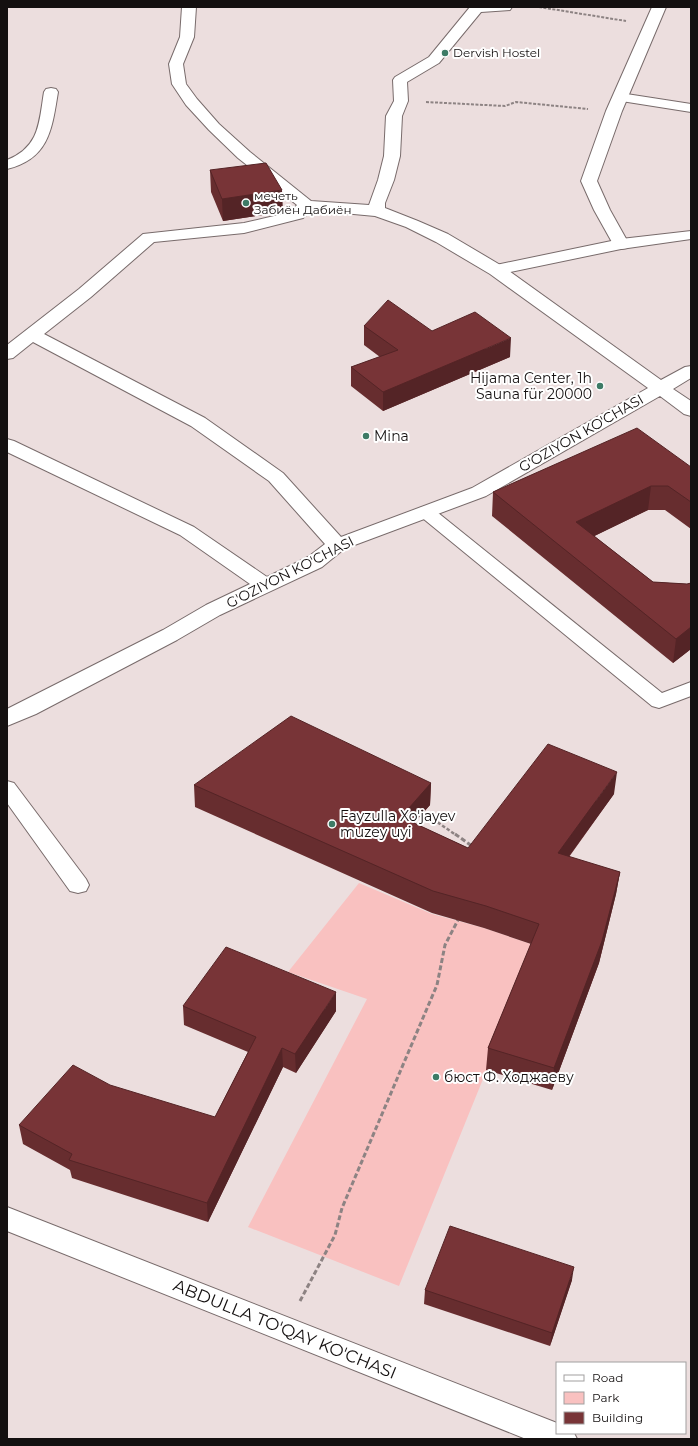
<svg xmlns="http://www.w3.org/2000/svg" width="698" height="1446" font-family="Montserrat,sans-serif">
<style>
.green{fill:#f9c1c0}
.lines{fill:none;stroke-linecap:round;stroke-linejoin:round}
.lane-casing{stroke:#786b6b;stroke-width:2}
.street-casing{stroke:#786b6b;stroke-width:2}
.secondary-casing{stroke:#786b6b;stroke-width:2}
.path-far2{stroke:#8d8383;stroke-width:2;stroke-dasharray:3 1.5;stroke-linecap:butt}
.path-far1{stroke:#8d8383;stroke-width:2.5;stroke-dasharray:3.5 2;stroke-linecap:butt}
.path{stroke:#8d8383;stroke-width:3;stroke-dasharray:5 2.5;stroke-linecap:butt}
.lane{fill:#fff;fill-rule:evenodd}
.street{fill:#fff;fill-rule:evenodd}
.secondary{fill:#fff;fill-rule:evenodd}
.wall{fill:#672d2f}
.shaded-wall{fill:#542426}
.building{fill:#783437;stroke:#542426}
.poi-dot{fill:#3d7b66;stroke:#fff;stroke-width:1.5}
.labels{text-anchor:middle;stroke-width:4;stroke-linejoin:round;paint-order:stroke}
.far-poi-label{font-size:12px;fill:#141010;stroke:#fff;text-anchor:start}
.poi-label{font-size:14px;fill:#141010;stroke:#fff;text-anchor:start}
.street-label{font-size:14px;fill:#141010;stroke:#fff}
.near-street-label{font-size:17px;fill:#141010;stroke:#fff}
</style>
<rect width="100%" height="100%" fill="#ecdede"/>
<!-- green -->
<path class="green" d="M 359,883 L 432,914 L 484,928 L 537,946 L 399,1286 L 248,1227 L 367,999 L 288,972 Z"/>
<g class="lines">
<defs>
<path id="lane" d="M 51,88 L 56,89 L 58,92 C 52,129 49,159 7,169 L 7,160 C 40,147 39,122 44,92 L 46,89 Z
M 620,93 L 691,104 L 691,112 L 615,100 L 613,97 L 615,94 Z
M 691,231 L 691,239 L 621,249 L 496,275 L 491,273 L 488,270 L 491,267 L 496,265 L 621,239 Z
M 426,506 L 432,508 L 662,693 L 691,682 L 691,696 L 659,708 L 652,706 L 420,516 L 417,512 L 420,508 Z
M 7,781 L 14,783 L 86,879 L 89,885 L 86,891 L 78,893 L 70,891 L 7,803 Z"/>
<path id="street" d="M 182,7 L 196,7 L 194,37 L 183,64 L 186,84 L 197,99 L 219,124 L 250,152 L 311,201 L 369,205 L 378,180 L 384,156 L 386,116 L 394,101 L 393,80 L 395,77 L 429,57 L 470,7 L 512,7 L 510,10 L 481,12 L 439,63 L 407,82 L 408,101 L 402,116 L 400,156 L 394,180 L 385,203 L 385,208 L 418,221 L 448,234 L 502,266 L 661,380 L 685,367 L 691,366 L 691,378 L 673,389 L 691,401 L 691,416 L 684,414 L 660,396 L 486,496 L 344,549 L 322,567 L 220,615 L 177,640 L 36,714 L 7,726 L 7,709 L 163,630 L 206,605 L 250,584 L 180,535 L 7,452 L 7,439 L 14,441 L 194,527 L 267,577 L 308,557 L 325,544 L 269,481 L 191,426 L 33,342 L 13,358 L 7,359 L 7,345 L 79,289 L 143,234 L 244,223 L 291,212 L 297,205 L 238,158 L 209,130 L 186,105 L 172,84 L 169,64 L 180,37 ZM 311,210 L 375,216 L 406,227 L 436,242 L 490,274 L 648,388 L 472,488 L 341,537 L 283,473 L 205,418 L 44,334 L 91,297 L 154,242 L 244,233 L 303,218 Z
M 652,7 L 666,7 L 622,111 L 597,181 L 610,210 L 629,244 L 627,248 L 621,249 L 615,248 L 613,244 L 594,210 L 581,181 L 606,111 Z"/>
<path id="secondary" d="M 7,1207 L 557,1423 L 557,1433 L 574,1433 L 577,1439 L 526,1439 L 7,1231 Z"/>
</defs>
<!-- lane casing -->
<use href="#lane" class="lane-casing"/>
<!-- street casing -->
<use href="#street" class="street-casing"/>
<!-- secondary casing -->
<use href="#secondary" class="secondary-casing"/>
<!-- path-far2 -->
<path class="path-far2" d="M 539,7 L 626,21
M 426,102 L 505,106 L 516,102 L 588,109"/>
<!-- path-far1 -->
<path class="path-far1" d="M 424,813 L 456,835"/>
<!-- path -->
<path class="path" d="M 455,834 L 472,846
M 300,1301 L 335,1235 L 342,1208 L 437,985 L 445,945 L 458,920"/>
<!-- lane -->
<use href="#lane" class="lane"/>
<!-- street -->
<use href="#street" class="street"/>
<!-- secondary -->
<use href="#secondary" class="secondary"/>
</g>
<!-- wall -->
<path class="wall" d="M 210,170 L 283,212 L 223,221 L 211,192 Z
M 364,326 L 432,331 L 510,357 L 383,411 L 351,386 L 351,367 L 380,357 L 364,345 Z
M 691,467 L 691,529 L 665,510 L 648,510 L 594,536 L 653,582 L 687,584 L 691,583 L 691,649 L 673,663 L 492,516 L 493,492 Z
M 431,783 L 430,805 L 414,823 L 468,848 L 614,794 L 569,857 L 620,872 L 616,894 L 599,963 L 552,1090 L 486,1070 L 488,1048 L 531,944 L 484,928 L 432,913 L 195,807 L 194,785 Z
M 183,1006 L 336,1011 L 296,1073 L 283,1067 L 208,1222 L 72,1178 L 70,1170 L 23,1144 L 19,1125 L 215,1117 L 248,1052 L 184,1025 Z
M 572,1280 L 550,1346 L 424,1304 L 425,1290 Z"/>
<!-- shaded-wall -->
<path class="shaded-wall" d="M 282,190 L 283,212 L 223,221 L 222,199 Z
M 511,338 L 510,357 L 383,411 L 383,392 Z
M 651,486 L 648,510 L 574,546 L 576,522 Z
M 691,627 L 691,649 L 673,663 L 676,639 Z
M 617,772 L 614,794 L 555,875 L 558,853 Z
M 431,783 L 430,805 L 400,839 L 401,817 Z
M 620,872 L 616,894 L 599,963 L 552,1090 L 554,1068 Z
M 336,992 L 336,1011 L 296,1073 L 295,1054 Z
M 282,1048 L 283,1067 L 208,1222 L 207,1203 Z
M 574,1267 L 572,1280 L 550,1346 L 552,1333 Z"/>
<!-- building -->
<path class="building" d="M 266,163 L 282,190 L 222,199 L 210,170 Z
M 388,300 L 432,331 L 475,312 L 511,338 L 383,392 L 351,367 L 398,350 L 364,326 Z
M 637,428 L 691,467 L 691,502 L 668,486 L 651,486 L 576,522 L 653,582 L 687,584 L 691,583 L 691,627 L 676,639 L 493,492 Z
M 291,716 L 431,783 L 401,817 L 468,848 L 548,744 L 617,772 L 558,853 L 620,872 L 602,941 L 554,1068 L 488,1048 L 539,924 L 486,906 L 433,891 L 194,785 Z
M 226,947 L 336,992 L 295,1054 L 282,1048 L 207,1203 L 69,1160 L 72,1154 L 19,1125 L 73,1065 L 110,1085 L 215,1117 L 256,1037 L 183,1006 Z
M 450,1226 L 574,1267 L 552,1333 L 425,1290 Z"/>
<!-- markers -->
<g class="poi-dot">
<circle cx="445" cy="53" r="4"/>
<circle cx="246" cy="203" r="4"/>
<circle cx="600" cy="386" r="4"/>
<circle cx="366" cy="436" r="4"/>
<circle cx="332" cy="824" r="4"/>
<circle cx="436" cy="1077" r="4"/>
</g>
<g class="labels">
<!-- far-poi labels -->
<g class="far-poi-label">
<text x="453" y="57">Dervish Hostel</text>
<text x="254" y="200">мечеть<tspan x="254" dy="14">Забиён Дабиён</tspan></text>
</g>
<!-- poi labels -->
<g class="poi-label">
<text x="592" y="383" text-anchor="end">Hijama Center, 1h<tspan x="592" dy="16">Sauna für 20000</tspan></text>
<text x="374" y="441">Mina</text>
<text x="340" y="821">Fayzulla Xo'jayev<tspan x="340" dy="16">muzey uyi</tspan></text>
<text x="444" y="1082">бюст Ф. Ходжаеву</text>
</g>
<!-- street labels -->
<g class="street-label">
<text transform="translate(581 433) rotate(-30)" y="5">G'OZIYON KO'CHASI</text>
<text transform="translate(290 572) rotate(-27)" y="5">G'OZIYON KO'CHASI</text>
</g>
<!-- near-street labels -->
<g class="near-street-label">
<text transform="translate(285 1329) rotate(22)" y="6">ABDULLA TO'QAY KO'CHASI</text>
</g>
</g>
<!-- border -->
<rect width="698" height="1446" fill="none" stroke="#141010" stroke-width="16"/>
<!-- legend -->
<rect x="556" y="1362" width="130" height="72" fill="#ffffff" stroke="#a19f9f"/>
<rect x="564" y="1375" width="20" height="6" fill="#ffffff" stroke="#a19f9f"/>
<text x="592" y="1382" font-size="12" fill="#141010">Road</text>
<rect x="564" y="1392" width="20" height="12" fill="#f9c1c0" stroke="#a19f9f"/>
<text x="592" y="1402" font-size="12" fill="#141010">Park</text>
<rect x="564" y="1412" width="20" height="12" fill="#783437" stroke="#a19f9f"/>
<text x="592" y="1422" font-size="12" fill="#141010">Building</text>
</svg>
